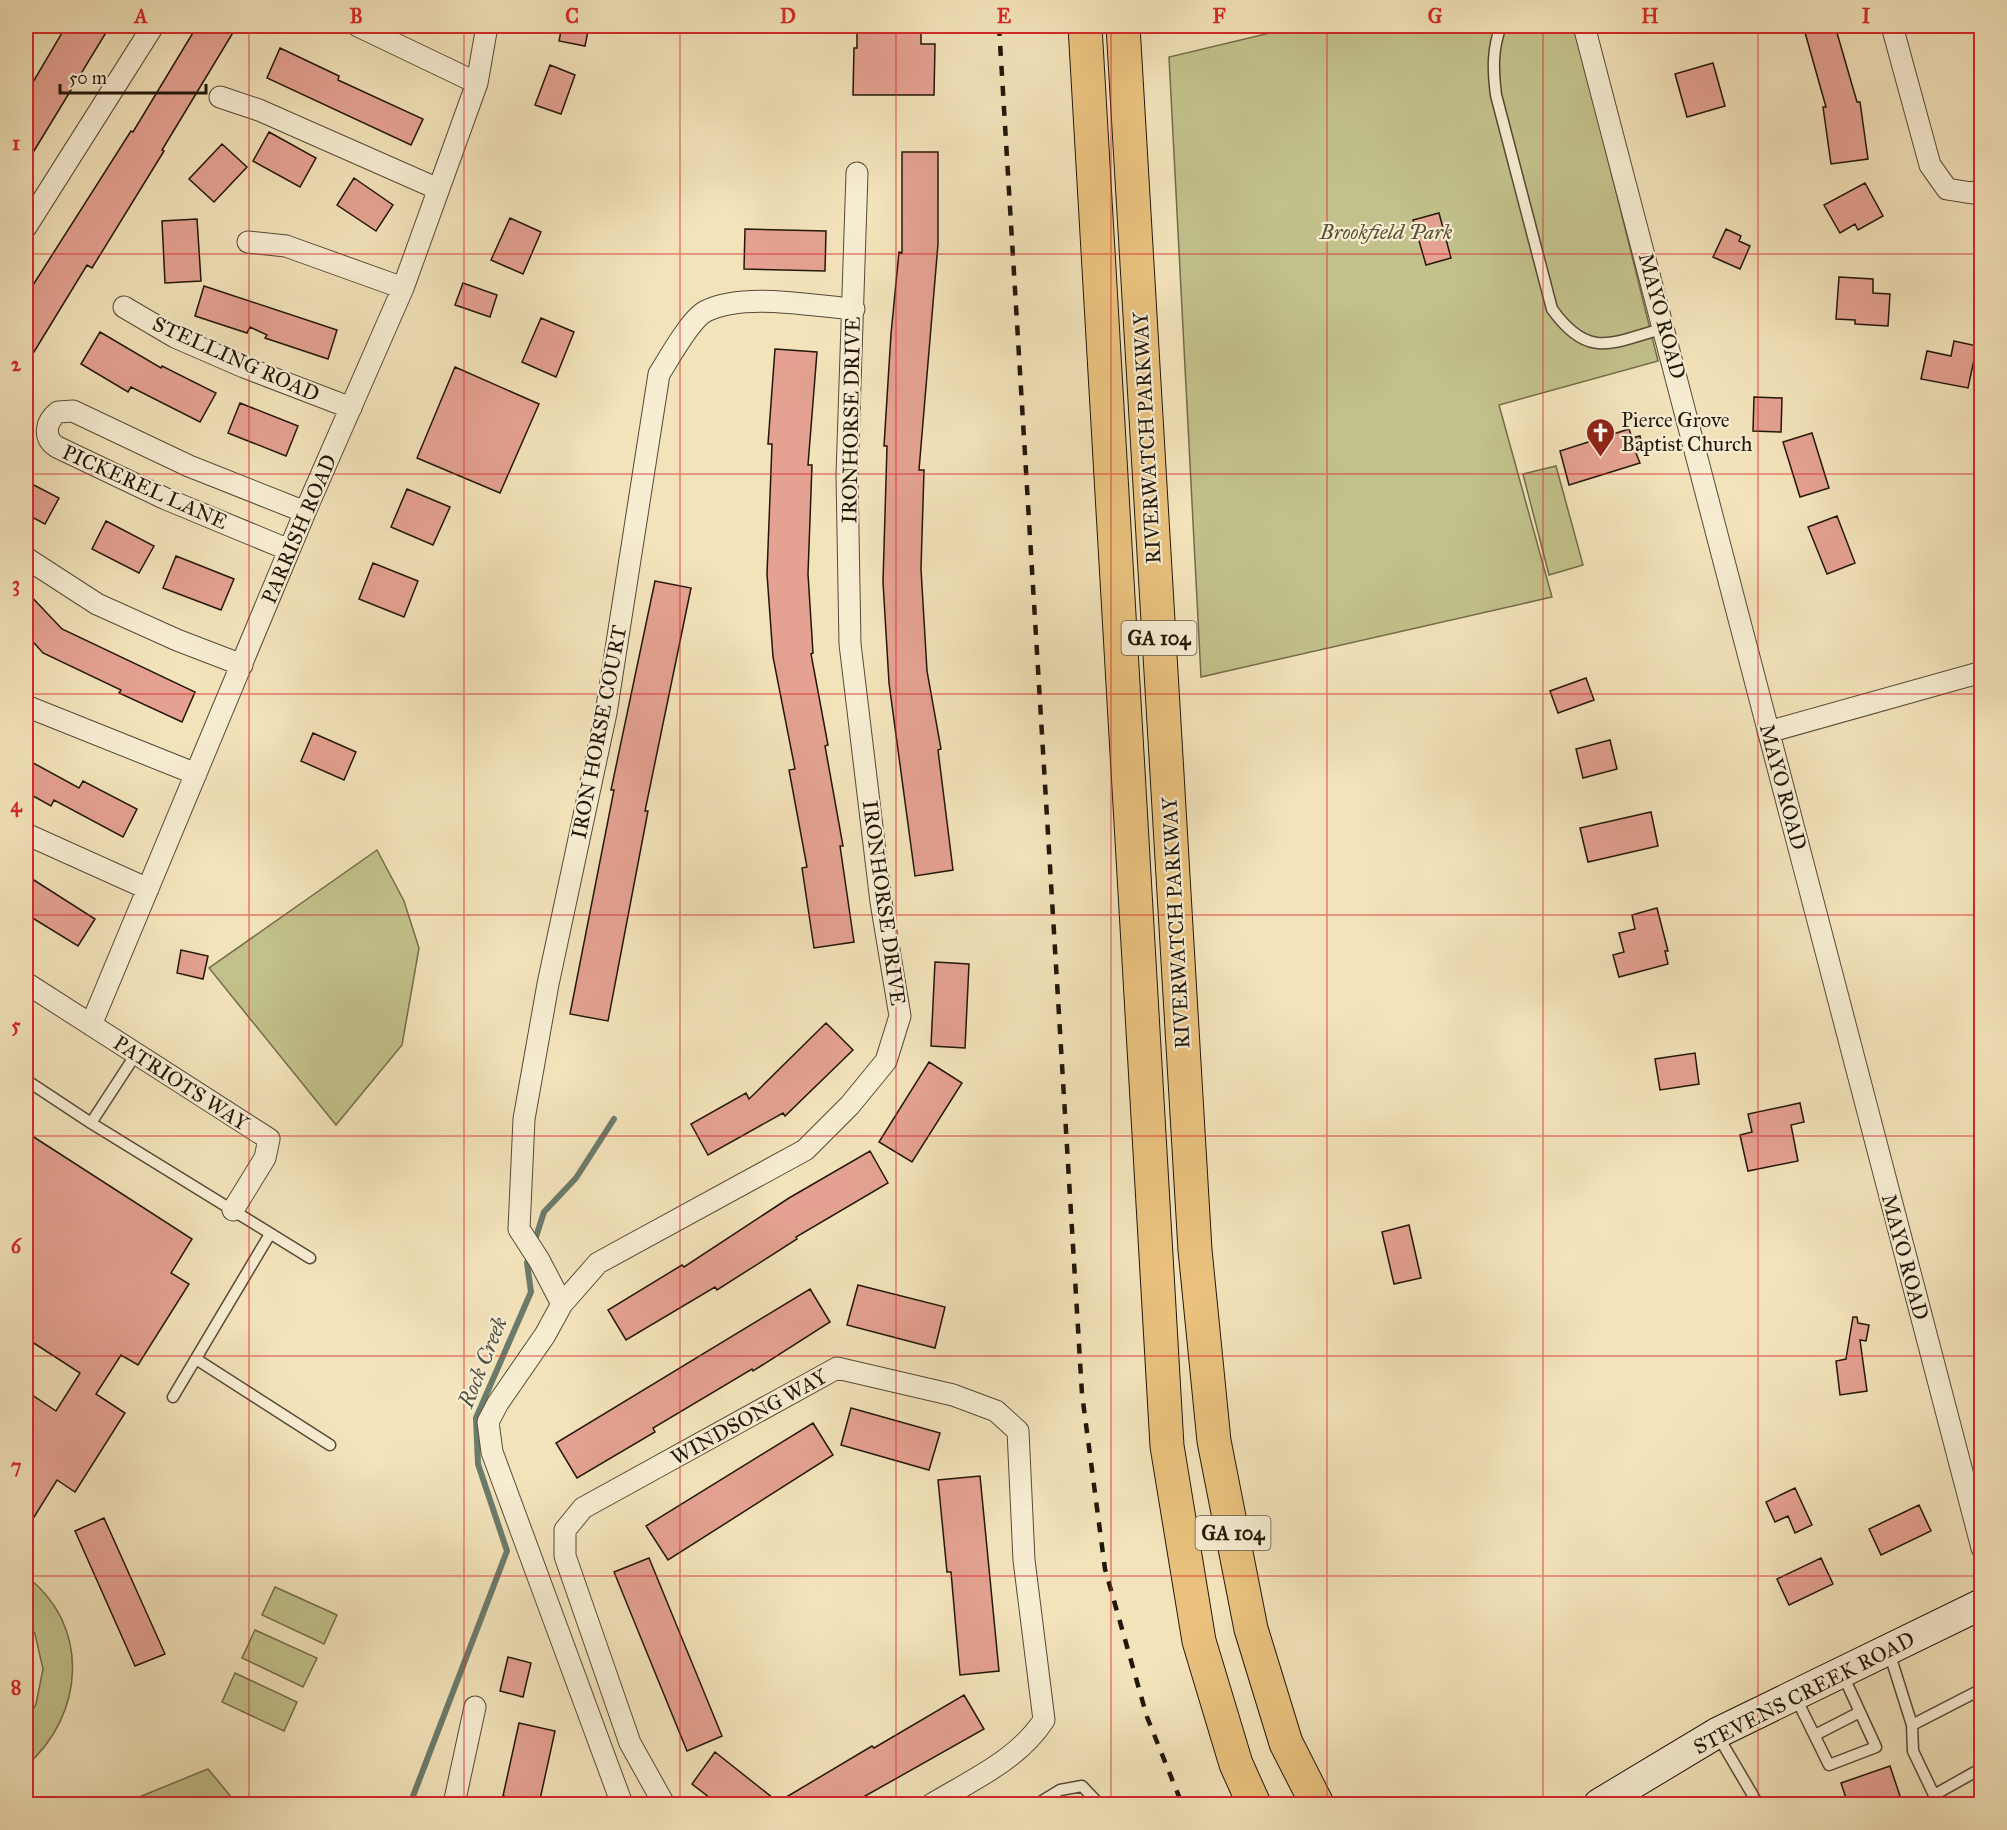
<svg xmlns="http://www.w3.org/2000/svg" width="2007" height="1830" font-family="'IM FELL Great Primer',serif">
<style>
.green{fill:#c2c18b;stroke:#726c4a;stroke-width:1.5}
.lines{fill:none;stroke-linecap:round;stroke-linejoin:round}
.stream{stroke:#6b7b6c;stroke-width:6}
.building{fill:#e5a292;stroke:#22170a;stroke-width:1.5}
.lane-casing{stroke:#564a36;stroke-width:13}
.street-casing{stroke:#564a36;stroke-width:23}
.secondary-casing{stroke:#22170a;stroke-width:32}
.primary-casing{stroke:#22170a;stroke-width:35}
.lane{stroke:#f7edd3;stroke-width:10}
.street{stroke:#f7edd3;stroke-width:21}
.secondary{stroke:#f7edd3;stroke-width:30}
.primary{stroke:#eac27e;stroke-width:33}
.rail{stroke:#22170a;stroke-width:4.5;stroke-dasharray:10 10;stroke-linecap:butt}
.grid{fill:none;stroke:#d62828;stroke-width:1.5;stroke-opacity:0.55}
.labels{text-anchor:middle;stroke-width:4.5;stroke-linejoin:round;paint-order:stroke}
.shield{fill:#f7edd3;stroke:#625746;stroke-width:1.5}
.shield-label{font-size:20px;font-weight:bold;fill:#22170a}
.park-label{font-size:21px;font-style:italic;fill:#5a5237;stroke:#f7edd3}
.street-label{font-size:21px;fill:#22170a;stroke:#f7edd3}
.poi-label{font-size:21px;fill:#22170a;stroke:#f7edd3;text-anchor:start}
.water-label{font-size:22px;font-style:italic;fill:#4c5143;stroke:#f7edd3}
.neatline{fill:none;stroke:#d62828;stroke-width:2}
.grid-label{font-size:20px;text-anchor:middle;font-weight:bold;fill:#d62828}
</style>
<rect width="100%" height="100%" fill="#f3e3bb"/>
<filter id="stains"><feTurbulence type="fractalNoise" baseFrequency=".00333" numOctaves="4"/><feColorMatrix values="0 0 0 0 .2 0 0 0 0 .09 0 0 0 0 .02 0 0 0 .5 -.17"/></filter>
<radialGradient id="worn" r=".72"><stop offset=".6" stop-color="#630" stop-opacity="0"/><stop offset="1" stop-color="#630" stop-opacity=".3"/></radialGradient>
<!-- green -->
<path class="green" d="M 1299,26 L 1575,26 L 1658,361 L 1499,405 L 1552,597 L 1201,677 L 1169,57 Z
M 1556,466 L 1583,565 L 1549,575 L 1523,474 Z
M 377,850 L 404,901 L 419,948 L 402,1045 L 336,1125 L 209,968 Z
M 26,1576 C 91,1625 85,1715 26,1766 L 26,1723 L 36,1704 L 43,1669 L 35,1634 L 26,1617 Z
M 275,1587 L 337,1615 L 324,1644 L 262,1615 Z
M 255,1630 L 317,1658 L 303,1687 L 242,1658 Z
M 235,1673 L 297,1702 L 284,1731 L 222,1702 Z
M 208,1769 L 237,1804 L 122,1804 Z"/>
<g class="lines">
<!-- stream -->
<path class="stream" d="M 534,1243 L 544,1212 L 576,1178 L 614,1119
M 410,1804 L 507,1551 L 478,1464 L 476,1418 L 531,1292 L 527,1263 L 529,1256"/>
</g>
<!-- building -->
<path class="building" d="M 66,26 L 110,26 L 26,164 L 26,94 Z
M 197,26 L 237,26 L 162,150 L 164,151 L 92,268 L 87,265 L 26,365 L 26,296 L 131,131 L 133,132 Z
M 562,26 L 589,26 L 585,46 L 559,41 Z
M 867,26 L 921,26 L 921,44 L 935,44 L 934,95 L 853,95 L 854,48 L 857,48 L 857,31 L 867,31 Z
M 1816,26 L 1835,26 L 1857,102 L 1860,102 L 1868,159 L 1831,164 L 1823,107 L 1826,107 L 1804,29 Z
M 280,48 L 339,76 L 338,80 L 423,119 L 411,145 L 267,78 Z
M 1713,63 L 1725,106 L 1687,117 L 1675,74 Z
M 550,65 L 575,75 L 561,114 L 535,105 Z
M 269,132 L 316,158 L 300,187 L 253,161 Z
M 222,144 L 247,167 L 214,202 L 189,179 Z
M 902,152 L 938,152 L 938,244 L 919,470 L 924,470 L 921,569 L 927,671 L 941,749 L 938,750 L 953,870 L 915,876 L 889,683 L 883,582 L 887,446 L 884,446 L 891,334 L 899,252 L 902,253 Z
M 354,178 L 393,205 L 376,231 L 337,205 Z
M 1865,183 L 1883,216 L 1858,230 L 1855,224 L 1840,233 L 1824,205 Z
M 1439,213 L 1451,258 L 1426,265 L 1413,220 Z
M 510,218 L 541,232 L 523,274 L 491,260 Z
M 197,219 L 201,281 L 165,283 L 162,221 Z
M 745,229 L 826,231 L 825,271 L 744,269 Z
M 1726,229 L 1741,236 L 1739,241 L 1750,246 L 1740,269 L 1713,257 Z
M 1839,277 L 1873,279 L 1873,293 L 1890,294 L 1888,326 L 1855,324 L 1855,320 L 1836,319 Z
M 463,283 L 497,295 L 490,317 L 455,305 Z
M 204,286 L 337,330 L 328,359 L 265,338 L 267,335 L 250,327 L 247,333 L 195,316 Z
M 541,318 L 574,332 L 556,377 L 522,362 Z
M 100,332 L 161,368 L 162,366 L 216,393 L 200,422 L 131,387 L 128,392 L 81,364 Z
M 1954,341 L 1977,346 L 1968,388 L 1921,379 L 1927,351 L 1951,356 Z
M 775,349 L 817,352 L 808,465 L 812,465 L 808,574 L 813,653 L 811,654 L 828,745 L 825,746 L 843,846 L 840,846 L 854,942 L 814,948 L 802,868 L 807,867 L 789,770 L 795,769 L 773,657 L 767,574 L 772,444 L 768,444 Z
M 455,367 L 539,404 L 500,493 L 417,458 Z
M 1754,397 L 1782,398 L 1781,432 L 1753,431 Z
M 240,403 L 298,426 L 286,456 L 228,433 Z
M 1629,429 L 1632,438 L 1640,436 L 1643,451 L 1636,453 L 1640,463 L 1569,485 L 1560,451 Z
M 1812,433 L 1829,488 L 1800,497 L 1783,442 Z
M 26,481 L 59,498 L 45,524 L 26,514 Z
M 407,489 L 450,507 L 433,545 L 391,527 Z
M 1837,516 L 1855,563 L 1827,574 L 1808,527 Z
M 106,521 L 154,546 L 139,573 L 92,549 Z
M 176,556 L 234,579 L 221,610 L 163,588 Z
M 373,563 L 418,581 L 404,617 L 359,599 Z
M 655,581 L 691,588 L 645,811 L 648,811 L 608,1021 L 570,1014 L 614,790 L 611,790 Z
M 26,591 L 62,629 L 195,692 L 182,722 L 119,693 L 121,690 L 43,653 L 26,634 Z
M 1586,678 L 1594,700 L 1558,713 L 1550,691 Z
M 313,733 L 356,752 L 344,780 L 301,761 Z
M 1610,740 L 1617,769 L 1583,778 L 1576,749 Z
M 26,759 L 79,788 L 83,781 L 137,809 L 123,837 L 54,800 L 51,806 L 26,792 Z
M 1651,812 L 1658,846 L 1588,862 L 1580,828 Z
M 26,875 L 95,919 L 78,946 L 26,914 Z
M 1657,908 L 1668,951 L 1665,951 L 1668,964 L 1619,977 L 1613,955 L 1624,952 L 1619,933 L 1635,929 L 1632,915 Z
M 181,950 L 208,956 L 203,979 L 177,973 Z
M 935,962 L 969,964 L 965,1048 L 931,1046 Z
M 826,1023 L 853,1050 L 785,1116 L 783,1113 L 708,1155 L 691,1124 L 746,1093 L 749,1099 Z
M 1695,1053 L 1699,1084 L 1660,1090 L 1655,1059 Z
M 929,1062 L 962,1083 L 912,1162 L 879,1142 Z
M 1800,1103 L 1804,1122 L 1791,1125 L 1798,1161 L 1748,1171 L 1740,1135 L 1752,1132 L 1748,1114 Z
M 26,1132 L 192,1239 L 171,1273 L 189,1284 L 138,1365 L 121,1355 L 96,1394 L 125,1413 L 75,1492 L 57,1480 L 26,1530 L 26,1391 L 56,1411 L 80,1373 L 26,1338 Z
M 870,1151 L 888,1183 L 796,1237 L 797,1239 L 717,1290 L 715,1287 L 626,1340 L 608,1310 L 682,1265 L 684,1267 L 789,1198 Z
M 1409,1225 L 1421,1278 L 1394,1284 L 1382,1232 Z
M 858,1285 L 945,1307 L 935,1348 L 847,1325 Z
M 810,1289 L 830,1322 L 753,1371 L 752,1369 L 653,1428 L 655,1432 L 577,1478 L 556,1443 Z
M 1853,1317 L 1857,1317 L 1858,1323 L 1869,1325 L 1866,1341 L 1860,1340 L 1867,1391 L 1840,1395 L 1836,1361 L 1846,1359 Z
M 851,1408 L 940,1433 L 929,1470 L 841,1445 Z
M 813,1423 L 833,1455 L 668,1560 L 646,1526 Z
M 980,1476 L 999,1671 L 960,1675 L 951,1572 L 947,1572 L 938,1480 Z
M 1795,1488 L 1812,1525 L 1795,1533 L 1788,1516 L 1775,1522 L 1766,1502 Z
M 1919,1505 L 1931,1531 L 1881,1555 L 1869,1529 Z
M 104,1518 L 165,1654 L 135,1666 L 75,1531 Z
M 649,1558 L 722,1736 L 687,1751 L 614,1572 Z
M 1821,1558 L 1833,1584 L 1789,1605 L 1777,1579 Z
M 508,1657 L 531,1663 L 523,1697 L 500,1691 Z
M 964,1695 L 984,1729 L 851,1804 L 718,1804 L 692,1784 L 715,1752 L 778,1802 L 872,1746 L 874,1748 Z
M 519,1723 L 555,1731 L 539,1804 L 503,1796 Z
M 1890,1766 L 1902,1802 L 1894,1804 L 1848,1804 L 1841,1783 Z"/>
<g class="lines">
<defs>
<path id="lane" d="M 1501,26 C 1492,49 1493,71 1496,95 L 1552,309 C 1589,361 1613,342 1665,328
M 26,1080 L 91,1123 L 136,1054
M 91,1123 L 310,1258
M 196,1359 L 330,1445
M 173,1397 L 270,1234
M 1889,1652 L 1912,1725 L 1982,1689
M 1796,1698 L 1829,1765 L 1876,1747 L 1842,1673
M 1912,1725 L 1913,1751 L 1934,1795 L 1932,1804
M 1815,1735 L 1860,1712
M 1718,1736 L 1758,1804
M 1934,1795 L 1982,1768
M 1037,1804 L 1060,1790 L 1082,1786 L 1099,1804"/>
<path id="street" d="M 358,26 L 477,83
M 1584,26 L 1982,1548
M 1892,26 L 1930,165 L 1947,189 L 1972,193 L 1982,190
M 220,97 L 259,110 L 438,189
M 26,227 L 153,26
M 248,242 L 286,246 L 403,288
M 124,307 L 175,337 L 244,367 L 351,408
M 289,550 L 166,499 L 57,447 C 43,438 45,422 58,412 L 73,411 L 189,466 L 305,512
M 26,558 L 97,604 L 177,640 L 242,665
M 26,706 L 196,774
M 1768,732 L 1982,672
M 26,834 L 148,889
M 26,983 L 269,1139 L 265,1158 L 233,1210
M 91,1025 L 305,512 L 403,288 L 477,83 L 487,26
M 562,1304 L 539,1260 L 519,1229 L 524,1119 L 548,984 L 606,713 L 659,374 C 668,360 691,318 706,311 C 745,292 811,306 854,309
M 454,1804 L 475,1707
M 622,1804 L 492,1452 L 488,1422 L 498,1403 L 545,1335 L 562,1304 L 598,1263 L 805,1150 L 850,1105 L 886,1061 L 900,1016 L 881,902 L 850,644 L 847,475 L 857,173
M 664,1804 L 630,1743 L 565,1556 L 565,1530 L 583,1508 L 837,1368 L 953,1395 L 996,1411 L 1018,1431 L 1024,1560 L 1044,1720 C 1018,1760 972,1780 932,1804"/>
<path id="secondary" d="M 1599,1804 L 1717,1733 L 1982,1604"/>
<path id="primary" d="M 1085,26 L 1167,1446 L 1199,1641 L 1236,1764 L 1254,1804
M 1123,26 L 1195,1250 L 1214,1441 L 1251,1629 L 1286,1743 L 1317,1804"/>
</defs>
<!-- lane casing -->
<use href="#lane" class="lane-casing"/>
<!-- street casing -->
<use href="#street" class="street-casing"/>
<!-- secondary casing -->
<use href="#secondary" class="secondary-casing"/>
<!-- primary casing -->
<use href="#primary" class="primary-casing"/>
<!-- lane -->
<use href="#lane" class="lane"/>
<!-- street -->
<use href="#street" class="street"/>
<!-- secondary -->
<use href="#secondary" class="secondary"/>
<!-- primary -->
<use href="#primary" class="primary"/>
<!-- rail -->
<path class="rail" d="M 999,26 L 1082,1394 L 1105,1569 L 1147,1717 L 1182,1804"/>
</g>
<!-- grid -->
<path class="grid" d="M 249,26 L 249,1804M 464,26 L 464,1804M 680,26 L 680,1804M 896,26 L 896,1804M 1111,26 L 1111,1804M 1327,26 L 1327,1804M 1543,26 L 1543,1804M 1758,26 L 1758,1804M 26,254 L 1982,254M 26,474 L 1982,474M 26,694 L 1982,694M 26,915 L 1982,915M 26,1136 L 1982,1136M 26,1356 L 1982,1356M 26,1576 L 1982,1576"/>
<!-- icons -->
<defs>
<symbol id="church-pin" viewBox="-11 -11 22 30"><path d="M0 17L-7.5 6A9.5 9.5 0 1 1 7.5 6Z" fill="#8f2418" stroke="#f7edd3"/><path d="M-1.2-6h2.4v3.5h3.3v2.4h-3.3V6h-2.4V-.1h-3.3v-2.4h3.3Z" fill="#fff"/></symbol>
</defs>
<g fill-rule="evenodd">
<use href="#church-pin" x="1584" y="416" width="33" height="45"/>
</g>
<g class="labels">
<!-- shield labels -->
<g class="shield">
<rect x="1121.5" y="621" width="75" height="34" rx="4.5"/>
<rect x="1195.5" y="1516" width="75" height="34" rx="4.5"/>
</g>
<g class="shield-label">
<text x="1159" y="645">GA 104</text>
<text x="1233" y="1540">GA 104</text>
</g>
<!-- park labels -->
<g class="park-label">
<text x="1386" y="239">Brookfield Park</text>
</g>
<!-- street labels -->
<g class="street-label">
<text transform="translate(1662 316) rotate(75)" y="7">MAYO ROAD</text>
<text transform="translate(236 359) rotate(24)" y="7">STELLING ROAD</text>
<text transform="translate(851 420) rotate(-89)" y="7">IRONHORSE DRIVE</text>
<text transform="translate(1147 438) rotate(-93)" y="7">RIVERWATCH PARKWAY</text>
<text transform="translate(145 487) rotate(24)" y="7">PICKEREL LANE</text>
<text transform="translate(299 529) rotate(-67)" y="7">PARRISH ROAD</text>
<text transform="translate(599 732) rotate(-79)" y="7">IRON HORSE COURT</text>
<text transform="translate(1783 787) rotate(75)" y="7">MAYO ROAD</text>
<text transform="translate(884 903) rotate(82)" y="7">IRONHORSE DRIVE</text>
<text transform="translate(1176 923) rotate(-93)" y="7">RIVERWATCH PARKWAY</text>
<text transform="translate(181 1083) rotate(33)" y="7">PATRIOTS WAY</text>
<text transform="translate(1905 1257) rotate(75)" y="7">MAYO ROAD</text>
<text transform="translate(749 1417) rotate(-29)" y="7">WINDSONG WAY</text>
<text transform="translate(1804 1693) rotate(-27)" y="7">STEVENS CREEK ROAD</text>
</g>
<!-- poi labels -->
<g class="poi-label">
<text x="1621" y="427">Pierce Grove<tspan x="1621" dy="24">Baptist Church</tspan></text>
</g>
<!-- water labels -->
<g class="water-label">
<text transform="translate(482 1362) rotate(-68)" y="8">Rock Creek</text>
</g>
</g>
<!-- margin -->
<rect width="2007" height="1830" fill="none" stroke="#f3e3bb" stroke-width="66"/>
<!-- scale -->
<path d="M60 84v9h146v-9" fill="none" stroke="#22170a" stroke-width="3"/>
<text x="69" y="84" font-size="18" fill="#22170a" stroke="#f7edd3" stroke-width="4.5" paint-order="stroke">50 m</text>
<rect x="33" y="33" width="1941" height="1764" class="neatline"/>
<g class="grid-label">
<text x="141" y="23">A</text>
<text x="356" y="23">B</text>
<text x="572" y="23">C</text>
<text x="788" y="23">D</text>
<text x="1004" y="23">E</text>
<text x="1219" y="23">F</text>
<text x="1435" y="23">G</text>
<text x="1650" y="23">H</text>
<text x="1866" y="23">I</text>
<text x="16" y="150">1</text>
<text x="16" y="371">2</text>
<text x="16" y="591">3</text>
<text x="16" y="812">4</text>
<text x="16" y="1032">5</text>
<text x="16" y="1253">6</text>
<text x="16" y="1473">7</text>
<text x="16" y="1694">8</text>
</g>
<rect width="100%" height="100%" filter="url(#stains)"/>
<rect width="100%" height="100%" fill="url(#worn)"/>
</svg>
